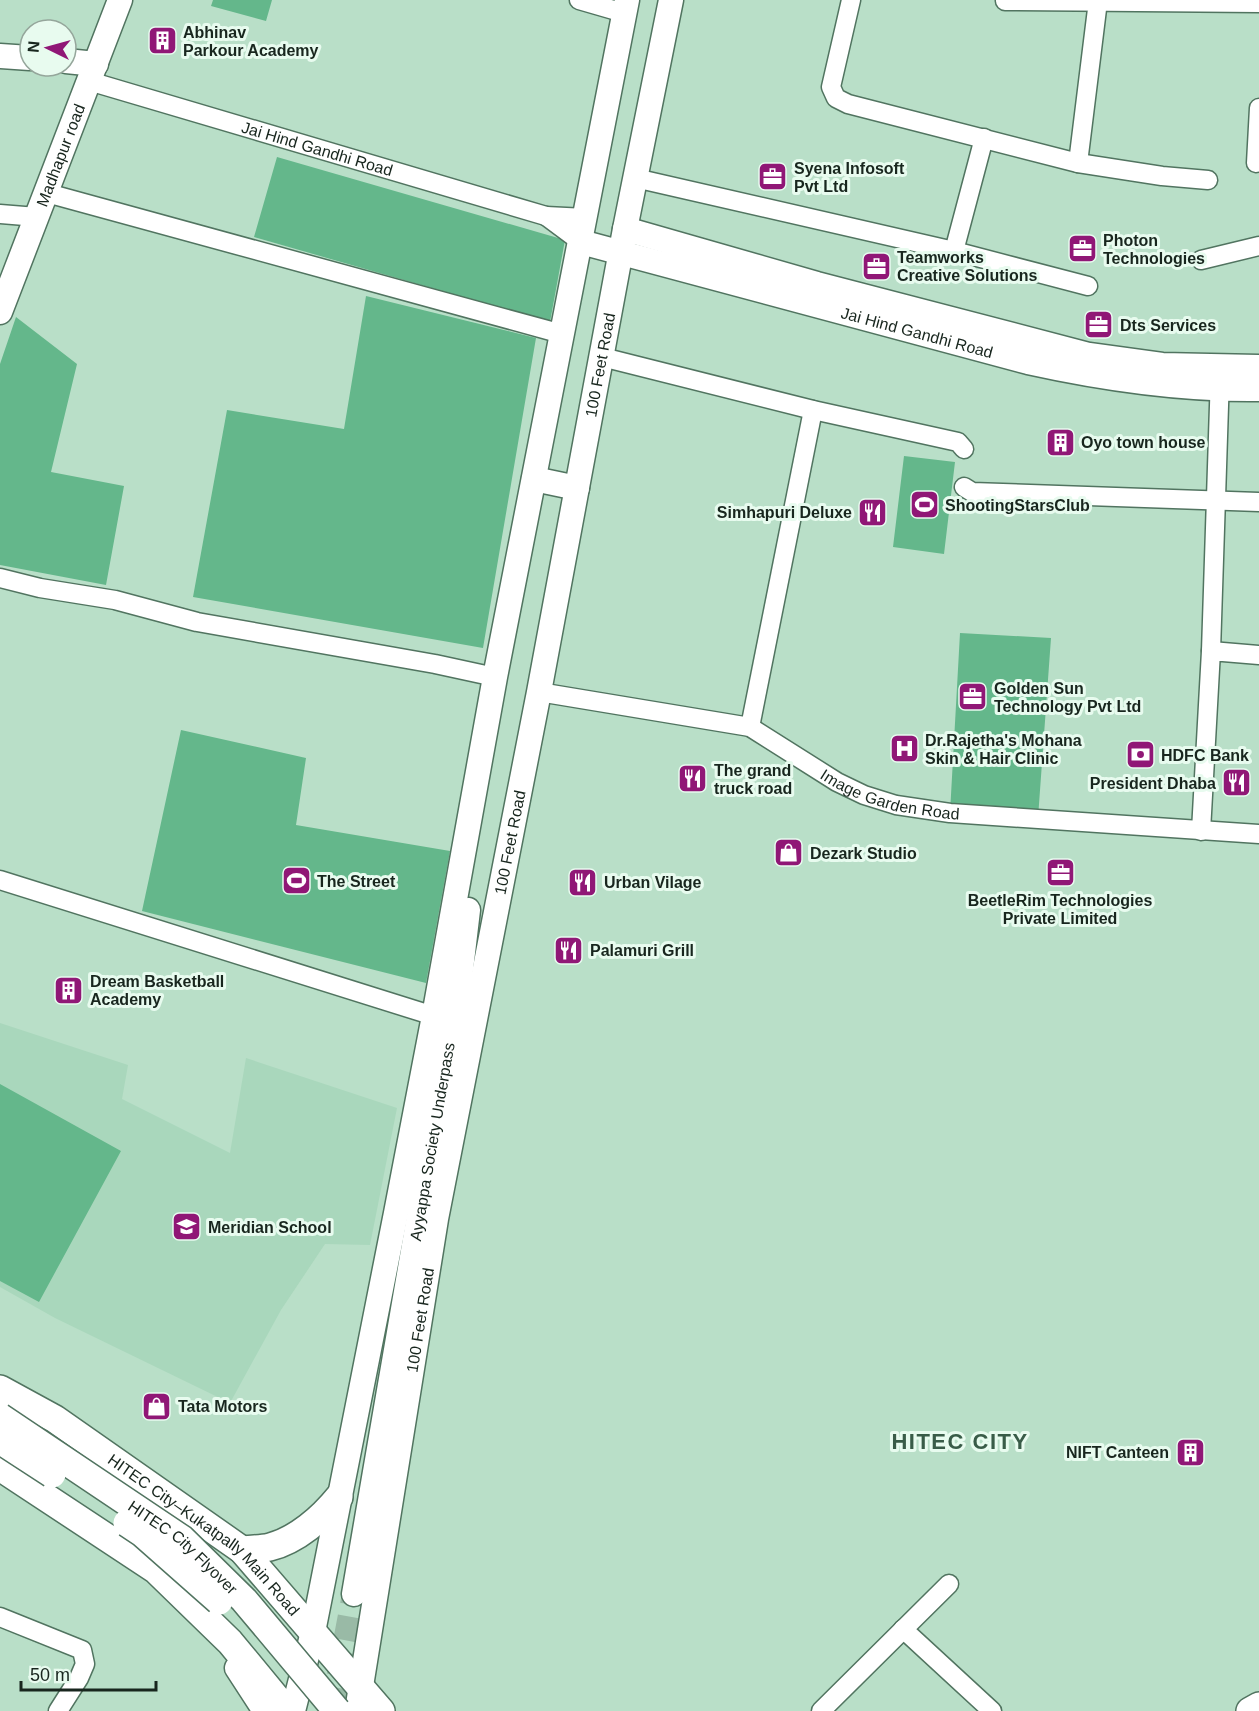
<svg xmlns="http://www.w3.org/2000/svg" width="1259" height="1711" font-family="Arial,sans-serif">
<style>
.built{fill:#a9d7bc}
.green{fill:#64b78b}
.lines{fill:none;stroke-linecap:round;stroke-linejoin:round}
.secondary-tunnel{stroke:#99baa6;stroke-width:24;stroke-dasharray:24 12;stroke-linecap:butt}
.street-casing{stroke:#517460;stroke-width:21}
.secondary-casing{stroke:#517460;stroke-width:27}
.primary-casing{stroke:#517460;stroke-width:30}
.street{stroke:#fff;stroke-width:18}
.secondary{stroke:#fff;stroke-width:24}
.primary{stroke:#fff;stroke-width:27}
.primary-bridge-casing{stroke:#517460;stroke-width:30;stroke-linecap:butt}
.primary-bridge{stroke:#fff;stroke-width:27}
.labels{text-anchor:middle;stroke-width:6;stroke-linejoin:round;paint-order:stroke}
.poi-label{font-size:16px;font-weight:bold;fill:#18261e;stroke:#e8fbef;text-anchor:start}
.street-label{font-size:16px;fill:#18261e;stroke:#e8fbef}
.district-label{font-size:22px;font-weight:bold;letter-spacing:1.5px;fill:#395c48;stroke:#e8fbef}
</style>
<rect width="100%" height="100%" fill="#b9dfc8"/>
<!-- built -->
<path class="built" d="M 0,1023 L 128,1065 L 122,1099 L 230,1153 L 246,1058 L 397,1108 L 370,1245 L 325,1244 L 281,1310 L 230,1403 L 55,1318 L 0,1287 Z"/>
<!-- green -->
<path class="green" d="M 213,0 L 272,0 L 266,21 L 211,6 Z
M 277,157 L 565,240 L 550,322 L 254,237 Z
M 366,296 L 536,338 L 483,648 L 193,597 L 227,410 L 344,429 Z
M 16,317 L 77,364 L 51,472 L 124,486 L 106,585 L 0,565 L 0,364 Z
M 904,456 L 955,462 L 944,554 L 893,547 Z
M 960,633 L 1051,638 L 1038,818 L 950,813 Z
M 181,730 L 306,758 L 296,825 L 450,851 L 426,983 L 142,911 Z
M 0,1084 L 121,1151 L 39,1302 L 0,1281 Z"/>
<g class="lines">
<!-- secondary-tunnel -->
<path class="secondary-tunnel" d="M 332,1711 L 354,1594"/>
<defs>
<g id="street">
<path d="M 579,0 L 624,13"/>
<path d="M 851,0 L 831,87 L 836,98 L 848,104 L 1078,163 L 1162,176 L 1208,180"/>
<path d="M 1005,1 L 1259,3"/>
<path id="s1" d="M 89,81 L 546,216"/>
<path d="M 1078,163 L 1098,1"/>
<path d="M 1256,163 L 1259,108"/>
<path d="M 635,178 L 954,251 L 1088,286"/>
<path d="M 47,193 L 562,334"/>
<path d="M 0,214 L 37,217"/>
<path d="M 581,242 L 546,216 L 586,218"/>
<path d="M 954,251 L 984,138"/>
<path d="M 1201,260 L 1259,246"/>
<path d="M 602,357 L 813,410 L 958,442 L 964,449"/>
<path d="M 964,487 L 972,492 L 1259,502"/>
<path d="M 0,578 L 40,588 L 115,600 L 197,622 L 435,664 L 495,677"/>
<path d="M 1211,651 L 1220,375"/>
<path id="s2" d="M 539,692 L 750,727 L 837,782 L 864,795 L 896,805 L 950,813 L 1259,834"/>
<path d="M 750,727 L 813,410"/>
<path d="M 1201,831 L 1211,651 L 1259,655"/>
<path d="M 0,880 L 434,1016"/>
<path d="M 0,1617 L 82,1650 L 85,1664 L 79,1678 L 58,1711"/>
<path d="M 903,1629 L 992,1711"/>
<path d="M 821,1711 L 949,1584"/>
</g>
<g id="secondary">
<path d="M 0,56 L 30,58"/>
<path d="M 66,61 L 96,64"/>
<path d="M 625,229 L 817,284 L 1089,355 L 1162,365 L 1259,367"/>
<path id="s3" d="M 581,242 L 1028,362 C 1105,379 1180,390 1259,389"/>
<path id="s4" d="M 0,312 L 120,0"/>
<path d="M 534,479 L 577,488"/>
<path id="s5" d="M 354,1594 L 460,978 L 468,910"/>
<path d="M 237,1668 L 265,1711"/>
<path d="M 293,1711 L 313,1632 L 396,1213 L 434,1016 L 495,677 L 627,0"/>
<path id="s6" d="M 357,1711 L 436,1219 L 539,692 L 625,229 L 671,0"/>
</g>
<g id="primary">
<path id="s7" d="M 0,1389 L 55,1419 L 242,1550 L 381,1711"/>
<path d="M 0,1467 L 156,1570 L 230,1642 L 287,1711"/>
<path d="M 242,1550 C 251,1549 262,1549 270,1547 C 297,1540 322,1518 339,1497"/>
<path d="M 1250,1711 L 1259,1706"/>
</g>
</defs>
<!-- street casing -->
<use href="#street" class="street-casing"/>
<!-- secondary casing -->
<use href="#secondary" class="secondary-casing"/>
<!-- primary casing -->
<use href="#primary" class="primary-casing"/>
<!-- street -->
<use href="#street" class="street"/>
<!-- secondary -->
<use href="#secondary" class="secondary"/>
<!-- primary -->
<use href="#primary" class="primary"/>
<defs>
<g id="primary-bridge">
<path id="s8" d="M 0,1417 L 182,1539 L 244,1600 L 337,1711"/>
<path d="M 0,1440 L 52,1474"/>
<path d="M 127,1523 L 142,1533 L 219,1601"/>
</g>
</defs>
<!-- primary-bridge casing -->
<use href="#primary-bridge" class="primary-bridge-casing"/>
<!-- primary-bridge -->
<use href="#primary-bridge" class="primary-bridge"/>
</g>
<!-- icons -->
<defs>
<symbol id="building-square" viewBox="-11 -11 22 22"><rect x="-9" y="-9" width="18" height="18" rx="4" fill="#901776" stroke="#e8fbef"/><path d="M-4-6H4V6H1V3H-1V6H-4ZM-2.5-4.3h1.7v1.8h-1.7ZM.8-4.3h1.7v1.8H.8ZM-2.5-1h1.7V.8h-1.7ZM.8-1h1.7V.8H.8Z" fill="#fff"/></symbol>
<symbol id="office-square" viewBox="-11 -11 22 22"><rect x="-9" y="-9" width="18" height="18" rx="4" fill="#901776" stroke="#e8fbef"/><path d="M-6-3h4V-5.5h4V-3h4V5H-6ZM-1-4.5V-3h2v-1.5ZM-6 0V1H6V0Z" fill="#fff"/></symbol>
<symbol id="stadium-square" viewBox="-11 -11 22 22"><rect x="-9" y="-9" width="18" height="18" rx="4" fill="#901776" stroke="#e8fbef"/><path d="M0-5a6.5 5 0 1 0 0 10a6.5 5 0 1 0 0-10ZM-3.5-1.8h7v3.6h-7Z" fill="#fff"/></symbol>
<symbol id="restaurant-square" viewBox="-11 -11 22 22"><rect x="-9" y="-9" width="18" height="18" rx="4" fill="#901776" stroke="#e8fbef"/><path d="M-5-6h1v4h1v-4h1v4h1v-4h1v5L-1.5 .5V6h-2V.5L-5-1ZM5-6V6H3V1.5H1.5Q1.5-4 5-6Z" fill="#fff"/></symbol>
<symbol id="hospital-square" viewBox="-11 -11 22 22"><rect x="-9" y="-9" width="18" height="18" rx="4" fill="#901776" stroke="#e8fbef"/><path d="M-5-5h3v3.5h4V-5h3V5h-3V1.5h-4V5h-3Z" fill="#fff"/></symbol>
<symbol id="bank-square" viewBox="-11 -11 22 22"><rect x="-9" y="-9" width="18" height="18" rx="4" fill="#901776" stroke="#e8fbef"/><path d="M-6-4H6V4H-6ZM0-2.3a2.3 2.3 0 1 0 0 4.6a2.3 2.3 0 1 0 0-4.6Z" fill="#fff"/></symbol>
<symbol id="shop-square" viewBox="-11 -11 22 22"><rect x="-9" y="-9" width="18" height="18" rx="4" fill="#901776" stroke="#e8fbef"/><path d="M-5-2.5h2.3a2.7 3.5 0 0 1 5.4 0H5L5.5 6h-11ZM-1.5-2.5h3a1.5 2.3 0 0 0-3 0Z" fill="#fff"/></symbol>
<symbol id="school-square" viewBox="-11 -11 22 22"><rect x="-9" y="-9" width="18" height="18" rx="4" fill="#901776" stroke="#e8fbef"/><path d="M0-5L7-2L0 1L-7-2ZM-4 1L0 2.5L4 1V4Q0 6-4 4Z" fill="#fff"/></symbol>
</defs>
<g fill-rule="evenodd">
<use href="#building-square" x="146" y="24" width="33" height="33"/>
<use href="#office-square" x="756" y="160" width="33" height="33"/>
<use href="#office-square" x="1066" y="232" width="33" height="33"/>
<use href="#office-square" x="860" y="250" width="33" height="33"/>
<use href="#office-square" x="1082" y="308" width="33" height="33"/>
<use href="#building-square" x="1044" y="426" width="33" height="33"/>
<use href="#stadium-square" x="908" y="488" width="33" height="33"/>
<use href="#restaurant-square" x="856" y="496" width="33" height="33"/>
<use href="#office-square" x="956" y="680" width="33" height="33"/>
<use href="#hospital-square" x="888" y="732" width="33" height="33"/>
<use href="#bank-square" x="1124" y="738" width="33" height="33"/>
<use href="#restaurant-square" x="676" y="762" width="33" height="33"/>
<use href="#restaurant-square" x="1220" y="766" width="33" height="33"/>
<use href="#shop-square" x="772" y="836" width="33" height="33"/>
<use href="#office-square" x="1044" y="856" width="33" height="33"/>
<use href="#stadium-square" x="280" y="864" width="33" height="33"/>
<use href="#restaurant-square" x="566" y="866" width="33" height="33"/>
<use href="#restaurant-square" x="552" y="934" width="33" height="33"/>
<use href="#building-square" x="52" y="974" width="33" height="33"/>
<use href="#school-square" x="170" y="1210" width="33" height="33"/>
<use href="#shop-square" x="140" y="1390" width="33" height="33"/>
<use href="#building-square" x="1174" y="1436" width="33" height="33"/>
</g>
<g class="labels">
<!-- poi labels -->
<g class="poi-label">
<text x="183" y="38">Abhinav<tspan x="183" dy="18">Parkour Academy</tspan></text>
<text x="794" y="174">Syena Infosoft<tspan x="794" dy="18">Pvt Ltd</tspan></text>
<text x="1103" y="246">Photon<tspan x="1103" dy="18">Technologies</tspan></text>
<text x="897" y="263">Teamworks<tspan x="897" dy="18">Creative Solutions</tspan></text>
<text x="1120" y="331">Dts Services</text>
<text x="1081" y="448">Oyo town house</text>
<text x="945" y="511">ShootingStarsClub</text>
<text x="852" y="518" text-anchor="end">Simhapuri Deluxe</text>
<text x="994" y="694">Golden Sun<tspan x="994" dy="18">Technology Pvt Ltd</tspan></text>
<text x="925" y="746">Dr.Rajetha's Mohana<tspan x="925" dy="18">Skin &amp; Hair Clinic</tspan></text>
<text x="1161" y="761">HDFC Bank</text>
<text x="714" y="776">The grand<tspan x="714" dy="18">truck road</tspan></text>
<text x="1216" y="789" text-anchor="end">President Dhaba</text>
<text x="810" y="859">Dezark Studio</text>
<text x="317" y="887">The Street</text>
<text x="604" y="888">Urban Vilage</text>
<text x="1060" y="906" text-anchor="middle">BeetleRim Technologies<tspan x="1060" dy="18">Private Limited</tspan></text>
<text x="590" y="956">Palamuri Grill</text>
<text x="90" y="987">Dream Basketball<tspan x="90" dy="18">Academy</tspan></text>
<text x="208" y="1233">Meridian School</text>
<text x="178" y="1412">Tata Motors</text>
<text x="1169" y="1458" text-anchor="end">NIFT Canteen</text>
</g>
<!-- street labels -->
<g class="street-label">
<text dy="6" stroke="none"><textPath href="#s1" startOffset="238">Jai Hind Gandhi Road</textPath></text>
<text dy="6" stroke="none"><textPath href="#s4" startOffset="168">Madhapur road</textPath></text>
<text dy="6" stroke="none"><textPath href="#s3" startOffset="348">Jai Hind Gandhi Road</textPath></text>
<text dy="6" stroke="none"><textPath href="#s6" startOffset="1368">100 Feet Road</textPath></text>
<text dy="6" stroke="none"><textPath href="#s2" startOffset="372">Image Garden Road</textPath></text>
<text dy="6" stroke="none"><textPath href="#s6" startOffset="882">100 Feet Road</textPath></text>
<text dy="6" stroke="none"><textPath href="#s5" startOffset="459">Ayyappa Society Underpass</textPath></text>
<text dy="6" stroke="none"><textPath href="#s6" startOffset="396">100 Feet Road</textPath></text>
<text dy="6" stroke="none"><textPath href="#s7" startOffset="252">HITEC City–Kukatpally Main Road</textPath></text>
<text dy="6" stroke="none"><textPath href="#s8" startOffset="225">HITEC City Flyover</textPath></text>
</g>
<!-- district labels -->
<g class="district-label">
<text x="960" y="1449">HITEC CITY</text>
</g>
</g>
<!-- north arrow -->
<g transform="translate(48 48) rotate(275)"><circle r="28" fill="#e8fbef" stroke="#95a69b" stroke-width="1.5"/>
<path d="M0-4.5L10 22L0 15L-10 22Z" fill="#901776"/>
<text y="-9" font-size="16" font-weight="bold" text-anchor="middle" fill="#18261e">N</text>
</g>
<!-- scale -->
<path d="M21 1681v9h135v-9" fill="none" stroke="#18261e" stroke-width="3"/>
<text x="30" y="1681" font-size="18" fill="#18261e" stroke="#e8fbef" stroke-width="4.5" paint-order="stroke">50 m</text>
</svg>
